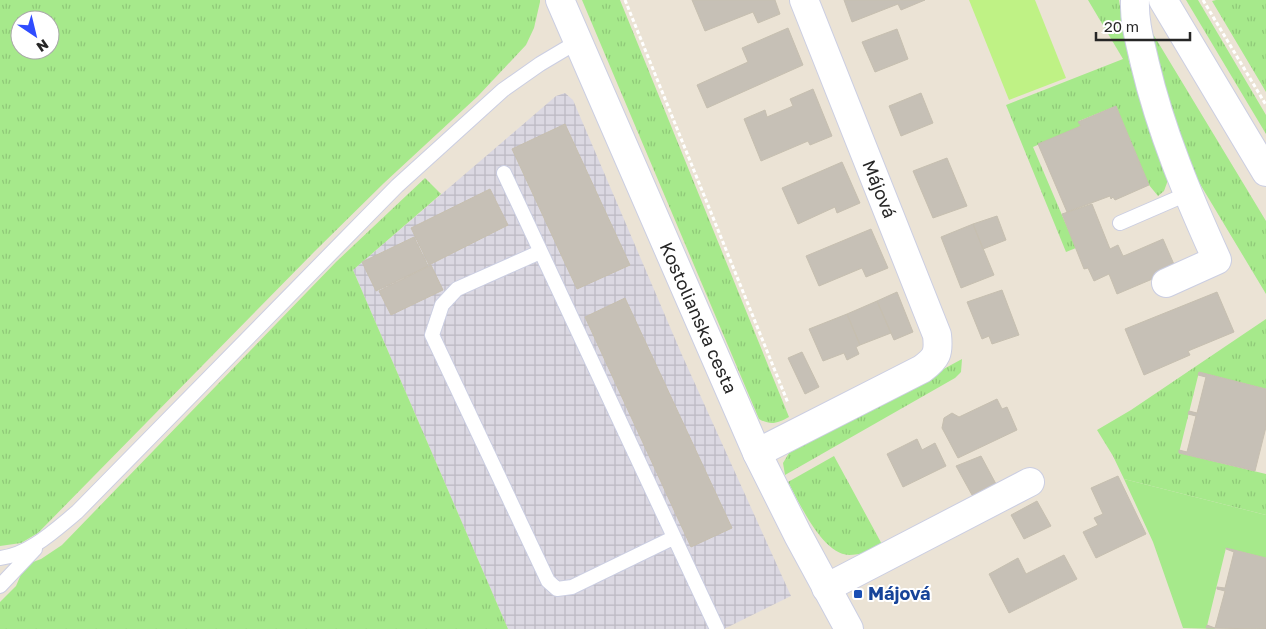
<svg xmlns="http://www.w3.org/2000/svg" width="1266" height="629" font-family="'Golos Text',sans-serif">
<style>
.industrial{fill:url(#industrial-grid)}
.grass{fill:url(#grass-tufts);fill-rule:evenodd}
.garden{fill:#a6e98b}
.pitch{fill:#bff285}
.building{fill:#c6c0b6;stroke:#c6bfb0}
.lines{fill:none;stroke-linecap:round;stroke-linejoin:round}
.service-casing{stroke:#cbcee2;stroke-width:16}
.minor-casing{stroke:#cbcee2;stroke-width:30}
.tertiary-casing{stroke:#cbcee2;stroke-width:30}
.path{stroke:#fff;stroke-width:3;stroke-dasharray:4 2.5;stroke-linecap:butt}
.service{stroke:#fff;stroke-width:14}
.minor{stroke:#fff;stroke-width:28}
.tertiary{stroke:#fff;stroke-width:28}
.transit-dot{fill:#1a4fb4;stroke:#fff;stroke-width:2}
.labels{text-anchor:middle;stroke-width:4;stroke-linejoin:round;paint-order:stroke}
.street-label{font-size:18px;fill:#262626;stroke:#fff}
.transit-label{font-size:18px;font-weight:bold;fill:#164399;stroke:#fff;text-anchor:start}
</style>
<defs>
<pattern id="industrial-grid" width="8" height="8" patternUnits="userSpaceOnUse" patternTransform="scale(1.25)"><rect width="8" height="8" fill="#dbd8e2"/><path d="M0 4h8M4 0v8" fill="none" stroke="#bcb9c2"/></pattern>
<pattern id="grass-tufts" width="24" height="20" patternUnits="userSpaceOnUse" patternTransform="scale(1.25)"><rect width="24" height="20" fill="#a6e98b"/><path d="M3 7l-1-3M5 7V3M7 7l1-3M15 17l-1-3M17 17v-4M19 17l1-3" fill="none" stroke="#8fc878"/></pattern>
</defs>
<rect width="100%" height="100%" fill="#ebe3d5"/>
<!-- industrial -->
<path class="industrial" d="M 565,93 L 573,100 L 682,355 L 791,596 L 724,629 L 508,629 L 353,270 L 556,96 Z"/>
<!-- grass -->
<path class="grass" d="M 0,0 L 540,0 L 540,2 L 534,28 L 526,45 L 478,96 L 384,183 L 315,251 L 38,533 L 21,543 L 0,546 ZM 20,20 L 50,20 L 50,50 L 20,50 Z
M 582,0 L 620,0 L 789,417 C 778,423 771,426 759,419 Z
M 1088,0 L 1119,0 L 1129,61 L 1139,96 L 1168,180 L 1164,191 L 1158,196 L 1149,185 L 1116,106 L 1079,121 L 1081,126 L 1033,147 L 1076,248 L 1066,252 L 1006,105 L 1123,59 Z
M 1186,0 L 1198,0 L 1266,115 L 1266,134 Z
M 1216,0 L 1266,0 L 1266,92 L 1212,1 Z
M 1145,28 L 1150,29 L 1266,221 L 1266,294 L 1194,174 L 1181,142 Z
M 425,178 L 441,194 L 353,270 L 508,629 L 0,629 L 0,602 L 16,586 L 25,565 L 41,559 L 62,545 L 336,262 Z
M 1266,319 L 1266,389 L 1199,372 L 1179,453 L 1266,474 L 1266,515 L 1124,479 L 1113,456 L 1097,430 L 1131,410 Z
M 962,359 L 961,372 L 955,378 L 785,475 L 783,463 L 789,453 Z
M 834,456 L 884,548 C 874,551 859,555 849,555 C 822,554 799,502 788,482 Z"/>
<!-- garden -->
<path class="garden" d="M 1124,479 L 1266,515 L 1266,558 L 1226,548 L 1207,626 L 1216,629 L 1183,628 L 1153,542 Z"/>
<!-- pitch -->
<path class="pitch" d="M 969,0 L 1035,0 L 1066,78 L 1009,100 Z"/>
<!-- building -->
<path class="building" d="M 692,0 L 775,0 L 780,14 L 758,23 L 753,12 L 705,31 Z
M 844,0 L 925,0 L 901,10 L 898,4 L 852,22 Z
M 788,28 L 803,65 L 707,108 L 697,85 L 748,62 L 742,48 Z
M 897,29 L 908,59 L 875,72 L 862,42 Z
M 813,89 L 832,136 L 810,145 L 808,141 L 761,161 L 744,119 L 765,110 L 767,117 L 793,106 L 790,99 Z
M 921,93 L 933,123 L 901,136 L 889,106 Z
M 1116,106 L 1149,185 L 1115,200 L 1113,197 L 1111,199 L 1110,196 L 1067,212 L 1038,144 L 1081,126 L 1078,122 Z
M 565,124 L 630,265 L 577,289 L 512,149 Z
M 947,158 L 967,206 L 933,218 L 913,171 Z
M 842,162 L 860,203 L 837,213 L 835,207 L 798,224 L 782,188 Z
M 490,189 L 508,225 L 429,265 L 411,228 Z
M 1092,204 L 1110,249 L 1118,245 L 1123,256 L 1126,255 L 1163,239 L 1176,269 L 1117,294 L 1109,274 L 1094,281 L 1088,268 L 1084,269 L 1062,214 Z
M 997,216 L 1006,240 L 983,249 L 973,224 Z
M 973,224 L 994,275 L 961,288 L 941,237 Z
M 871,229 L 888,268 L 866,277 L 862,268 L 819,286 L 806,256 Z
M 414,237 L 428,266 L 376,291 L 362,262 Z
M 431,265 L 443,290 L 391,315 L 379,291 Z
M 1002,290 L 1019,335 L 992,344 L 989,336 L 982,339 L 967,302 Z
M 897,292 L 913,332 L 894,340 L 877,301 Z
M 1217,292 L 1234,332 L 1188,351 L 1190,355 L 1144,375 L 1125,329 Z
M 625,298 L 732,528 L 691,547 L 585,317 Z
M 877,301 L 891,333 L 860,345 L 847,314 Z
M 847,314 L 860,345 L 856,347 L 859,354 L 847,360 L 844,353 L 823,361 L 809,329 Z
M 802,352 L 819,387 L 805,394 L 788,358 Z
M 1199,372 L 1266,389 L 1266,427 L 1255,471 L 1179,453 L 1179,450 L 1187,452 L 1196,416 L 1188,414 L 1189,411 L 1197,413 L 1206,377 L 1198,375 Z
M 997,399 L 1002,409 L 1007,407 L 1017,430 L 958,458 L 942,428 L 944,418 L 952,413 L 959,417 Z
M 917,439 L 922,450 L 935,443 L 946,466 L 903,487 L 887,454 Z
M 981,456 L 996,484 L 972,495 L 956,466 Z
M 1118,476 L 1146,534 L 1096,558 L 1083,532 L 1098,525 L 1094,518 L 1103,514 L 1091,488 Z
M 1037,501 L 1051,526 L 1024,539 L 1011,515 Z
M 1226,548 L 1266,558 L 1266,629 L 1206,628 L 1207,625 L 1215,628 L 1225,591 L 1217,589 L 1217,587 L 1225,588 L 1234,552 L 1226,549 Z
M 1064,555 L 1077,579 L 1009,613 L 989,574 L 1018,558 L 1026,574 Z"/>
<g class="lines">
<defs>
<path id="service" d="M 504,173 L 717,629
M 1120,223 L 1187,194
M 540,252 L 457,289 L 442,305 L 432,335 L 548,581 L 557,589 L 572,587 L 673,538
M 0,558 C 29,555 55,530 77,512 L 397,186 L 503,90 L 540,64 L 577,42
M 0,586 L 35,549"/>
<path id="minor" d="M 1135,0 C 1134,22 1140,42 1145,64 C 1161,132 1188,196 1217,260 L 1166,283
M 757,453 L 922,369 C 937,358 939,353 937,335 L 804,0
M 826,588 L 1030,482"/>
<path id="tertiary" d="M 560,0 L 757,453 L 798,535 L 849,629
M 1163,0 L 1266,172"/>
</defs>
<!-- service casing -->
<use href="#service" class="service-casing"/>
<!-- minor casing -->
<use href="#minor" class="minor-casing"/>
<!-- tertiary casing -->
<use href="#tertiary" class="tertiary-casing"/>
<!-- path -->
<path class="path" d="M 625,0 L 788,403
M 1203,0 L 1266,105"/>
<!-- service -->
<use href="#service" class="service"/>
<!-- minor -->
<use href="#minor" class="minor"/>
<!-- tertiary -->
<use href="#tertiary" class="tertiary"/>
</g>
<!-- markers -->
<rect class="transit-dot" x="853" y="589" width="10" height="10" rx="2.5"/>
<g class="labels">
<!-- street labels -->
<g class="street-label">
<text transform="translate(879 189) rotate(68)" y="6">Májová</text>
<text transform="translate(698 318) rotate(66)" y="6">Kostolianska cesta</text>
</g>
<!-- transit labels -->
<g class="transit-label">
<text x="868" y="600">Májová</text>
</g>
</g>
<!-- north arrow -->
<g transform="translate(35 35) rotate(145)"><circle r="24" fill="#ffffff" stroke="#a8a8a8"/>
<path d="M0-4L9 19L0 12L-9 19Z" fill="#2f4cff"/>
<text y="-8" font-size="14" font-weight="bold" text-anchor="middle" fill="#262626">N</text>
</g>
<!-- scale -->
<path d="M1096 32v8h94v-8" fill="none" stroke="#262626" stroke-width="2.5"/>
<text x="1104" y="32" font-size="15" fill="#262626" stroke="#ffffff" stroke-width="4" paint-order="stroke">20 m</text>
</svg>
